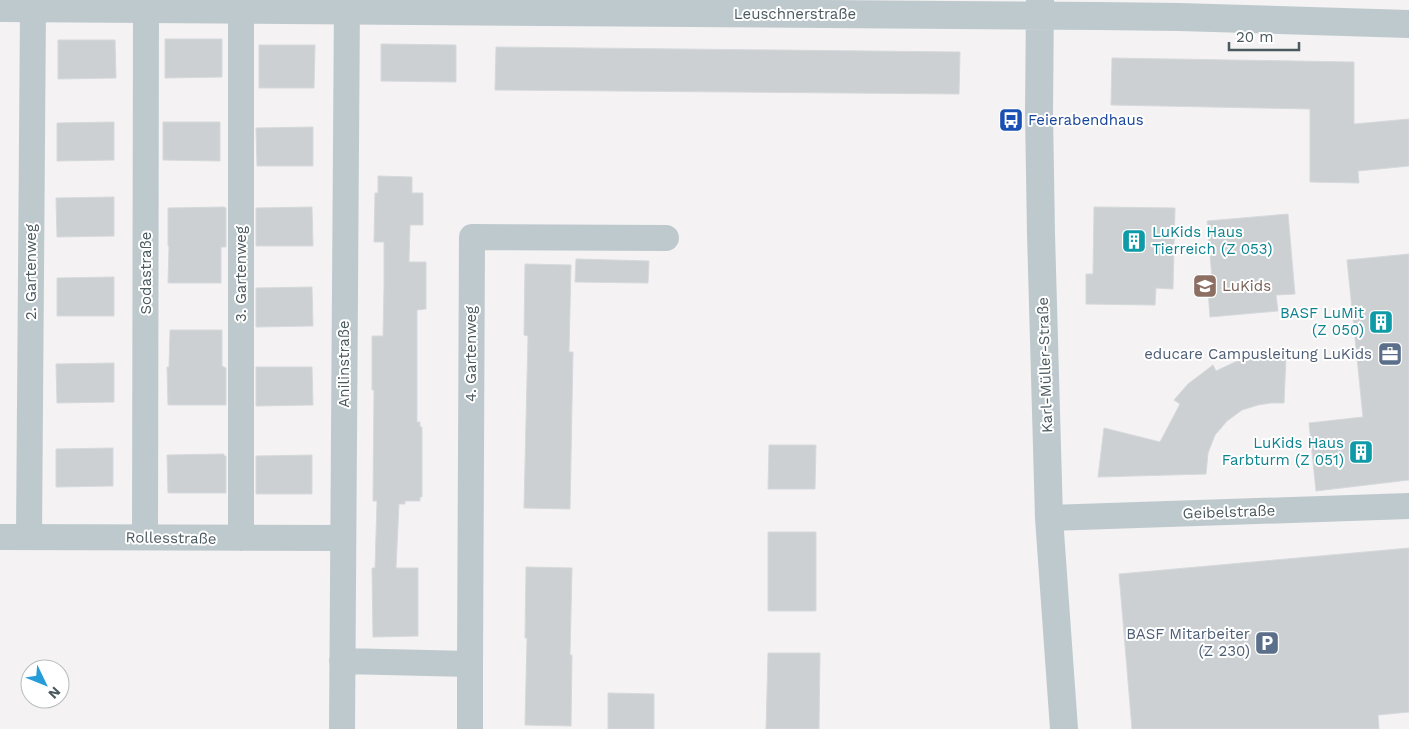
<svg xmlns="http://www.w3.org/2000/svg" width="1409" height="729" font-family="'Work Sans',sans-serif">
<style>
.building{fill:#ccd0d3;stroke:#d6d9dc}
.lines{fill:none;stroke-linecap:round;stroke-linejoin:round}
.minor{stroke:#bec9cd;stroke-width:26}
.tertiary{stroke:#bec9cd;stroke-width:28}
.labels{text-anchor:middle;stroke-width:4;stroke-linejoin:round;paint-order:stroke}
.street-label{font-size:15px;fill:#4a595e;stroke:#fff}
.transit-label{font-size:15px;fill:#164399;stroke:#fff;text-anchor:start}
.culture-label{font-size:15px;fill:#0d838f;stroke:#fff;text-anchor:end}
.education-label{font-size:15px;fill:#785e54;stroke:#fff;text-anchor:start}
.service-label{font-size:15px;fill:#4e5e75;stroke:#fff;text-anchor:end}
</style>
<rect width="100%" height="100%" fill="#f4f2f2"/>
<!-- building -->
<path class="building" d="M 165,39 L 222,39 L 222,77 L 165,78 Z
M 58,40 L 115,40 L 116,78 L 58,79 Z
M 381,44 L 456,45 L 456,82 L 381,81 Z
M 259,45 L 315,45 L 314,88 L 259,88 Z
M 496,47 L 960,52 L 959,94 L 495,90 Z
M 1112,58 L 1354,62 L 1354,124 L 1409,119 L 1409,166 L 1358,171 L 1359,183 L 1310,182 L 1310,109 L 1111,105 Z
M 114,122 L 114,160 L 57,161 L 57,123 Z
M 163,122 L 220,122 L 220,161 L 163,160 Z
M 313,127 L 313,166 L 257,166 L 256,128 Z
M 378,176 L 412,177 L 412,193 L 423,193 L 423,225 L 410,225 L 409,262 L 426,262 L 426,309 L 417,310 L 417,422 L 420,422 L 420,427 L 422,427 L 422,497 L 420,497 L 420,501 L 405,501 L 405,504 L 399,504 L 396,568 L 418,568 L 418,636 L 373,637 L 372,568 L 375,568 L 377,501 L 373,501 L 374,390 L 372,390 L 372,336 L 383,336 L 384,286 L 384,242 L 374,242 L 375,193 L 378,193 Z
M 114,197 L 114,236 L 57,237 L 56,198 Z
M 224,207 L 226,208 L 226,247 L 221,247 L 221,283 L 168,283 L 169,246 L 168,246 L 168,208 Z
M 312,207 L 313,246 L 256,246 L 256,208 Z
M 1094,207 L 1175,208 L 1173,289 L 1156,288 L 1155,305 L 1086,304 L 1086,274 L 1093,274 Z
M 1288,214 L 1295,294 L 1276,295 L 1278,311 L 1210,317 L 1208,290 L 1213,289 L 1207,221 Z
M 1409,254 L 1409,480 L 1316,491 L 1309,423 L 1363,417 L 1347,260 Z
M 576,259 L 649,261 L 648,283 L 575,282 Z
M 525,264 L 571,265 L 569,352 L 573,352 L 570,509 L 524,508 L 528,336 L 524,335 Z
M 114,277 L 114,316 L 57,316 L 57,278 Z
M 312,287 L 313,326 L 256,327 L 256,288 Z
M 170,330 L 222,330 L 222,366 L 226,368 L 226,405 L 168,405 L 167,367 L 169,367 Z
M 1271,352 L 1272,357 L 1286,356 L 1284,403 L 1271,403 L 1258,405 L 1242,410 L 1227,421 L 1215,435 L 1208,453 L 1206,474 L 1098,477 L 1104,428 L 1160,442 L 1180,404 L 1174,400 L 1188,384 L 1213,365 L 1216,371 L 1235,362 Z
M 114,363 L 114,402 L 57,403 L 56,364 Z
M 256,367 L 312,367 L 313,405 L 256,406 Z
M 769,445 L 816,445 L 815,489 L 768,489 Z
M 113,448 L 113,486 L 56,487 L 56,449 Z
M 224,454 L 224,456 L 226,456 L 226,493 L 168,493 L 167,455 Z
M 312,455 L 312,494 L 256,494 L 256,456 Z
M 768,532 L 816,532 L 816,611 L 768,611 Z
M 1409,548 L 1409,712 L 1378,715 L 1379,729 L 1132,729 L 1119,574 Z
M 526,567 L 572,568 L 570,655 L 572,655 L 571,726 L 525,725 L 527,638 L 525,638 Z
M 768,653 L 820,653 L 819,729 L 766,729 Z
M 608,693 L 654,694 L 654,729 L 608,729 Z"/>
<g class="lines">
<!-- minor -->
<path class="minor" d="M 1049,518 L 1409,506
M 0,537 L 343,538
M 29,537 L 33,8
M 145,537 L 146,9
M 241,538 L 241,10
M 342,661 L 470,664 L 472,237 L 666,238
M 470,664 L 470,729
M 342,729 L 347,0"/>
<!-- tertiary -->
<path class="tertiary" d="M 1040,0 L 1039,113 L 1041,234 L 1049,518 L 1064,729
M 0,8 L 1097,16 L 1179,17 L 1409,24"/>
</g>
<!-- icons -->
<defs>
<symbol id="bus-square" viewBox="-11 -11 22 22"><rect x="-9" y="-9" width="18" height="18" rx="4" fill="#1a4fb4" stroke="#fff"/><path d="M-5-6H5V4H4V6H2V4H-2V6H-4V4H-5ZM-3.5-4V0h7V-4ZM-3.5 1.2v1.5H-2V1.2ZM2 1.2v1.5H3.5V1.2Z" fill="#fff"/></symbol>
<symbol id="building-square" viewBox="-11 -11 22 22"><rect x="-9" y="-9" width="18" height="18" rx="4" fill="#0f9aa8" stroke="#fff"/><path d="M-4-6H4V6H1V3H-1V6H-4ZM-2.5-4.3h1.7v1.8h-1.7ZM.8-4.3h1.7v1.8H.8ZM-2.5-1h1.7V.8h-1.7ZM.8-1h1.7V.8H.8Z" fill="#fff"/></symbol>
<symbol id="school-square" viewBox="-11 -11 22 22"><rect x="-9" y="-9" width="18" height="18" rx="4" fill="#8d6e63" stroke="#fff"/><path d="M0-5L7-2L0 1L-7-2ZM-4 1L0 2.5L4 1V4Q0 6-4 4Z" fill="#fff"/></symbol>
<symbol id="office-square" viewBox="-11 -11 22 22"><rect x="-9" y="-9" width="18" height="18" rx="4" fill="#5c6f8a" stroke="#fff"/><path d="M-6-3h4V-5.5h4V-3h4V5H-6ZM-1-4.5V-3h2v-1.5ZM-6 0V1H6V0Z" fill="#fff"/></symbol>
<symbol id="parking-square" viewBox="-11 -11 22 22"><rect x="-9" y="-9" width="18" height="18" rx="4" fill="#5c6f8a" stroke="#fff"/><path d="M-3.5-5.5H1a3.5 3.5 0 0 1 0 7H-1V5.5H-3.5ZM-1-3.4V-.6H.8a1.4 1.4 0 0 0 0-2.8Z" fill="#fff"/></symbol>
</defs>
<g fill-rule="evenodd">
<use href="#bus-square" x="997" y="106" width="28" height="28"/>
<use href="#building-square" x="1120" y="227" width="28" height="28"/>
<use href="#school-square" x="1191" y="272" width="28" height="28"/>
<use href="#building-square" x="1367" y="308" width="28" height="28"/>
<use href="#office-square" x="1376" y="340" width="28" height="28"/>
<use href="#building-square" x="1347" y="438" width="28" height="28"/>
<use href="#parking-square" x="1253" y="629" width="28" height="28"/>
</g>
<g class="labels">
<!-- street labels -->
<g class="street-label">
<text x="795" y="19">Leuschnerstraße</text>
<text transform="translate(31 272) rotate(-90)" y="5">2. Gartenweg</text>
<text transform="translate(146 273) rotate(-90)" y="5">Sodastraße</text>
<text transform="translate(241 274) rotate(-90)" y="5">3. Gartenweg</text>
<text transform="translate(471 354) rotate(-90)" y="5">4. Gartenweg</text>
<text transform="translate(344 364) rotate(-90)" y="5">Anilinstraße</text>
<text transform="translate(1045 365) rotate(-92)" y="5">Karl-Müller-Straße</text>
<text transform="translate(1229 512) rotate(-2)" y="5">Geibelstraße</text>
<text transform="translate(171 538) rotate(1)" y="5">Rollesstraße</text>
</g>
<!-- transit labels -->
<g class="transit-label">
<text x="1028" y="125">Feierabendhaus</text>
</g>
<!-- culture labels -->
<g class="culture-label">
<text x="1152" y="237" text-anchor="start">LuKids Haus<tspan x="1152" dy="17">Tierreich (Z 053)</tspan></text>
<text x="1364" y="318">BASF LuMit<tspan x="1364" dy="17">(Z 050)</tspan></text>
<text x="1344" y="448">LuKids Haus<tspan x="1344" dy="17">Farbturm (Z 051)</tspan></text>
</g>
<!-- education labels -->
<g class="education-label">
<text x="1222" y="291">LuKids</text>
</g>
<!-- service labels -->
<g class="service-label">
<text x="1372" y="359">educare Campusleitung LuKids</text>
<text x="1250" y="639">BASF Mitarbeiter<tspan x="1250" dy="17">(Z 230)</tspan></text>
</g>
</g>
<!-- north arrow -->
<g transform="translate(45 684) rotate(133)"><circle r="24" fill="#ffffff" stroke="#b7bdbf"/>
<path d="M0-4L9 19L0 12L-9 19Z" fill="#269dd9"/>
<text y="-8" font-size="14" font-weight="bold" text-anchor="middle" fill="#4a595e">N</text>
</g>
<!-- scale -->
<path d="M1229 42v8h70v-8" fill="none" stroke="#4a595e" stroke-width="2.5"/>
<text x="1236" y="42" font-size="15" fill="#4a595e" stroke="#ffffff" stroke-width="4" paint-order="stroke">20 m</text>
</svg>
